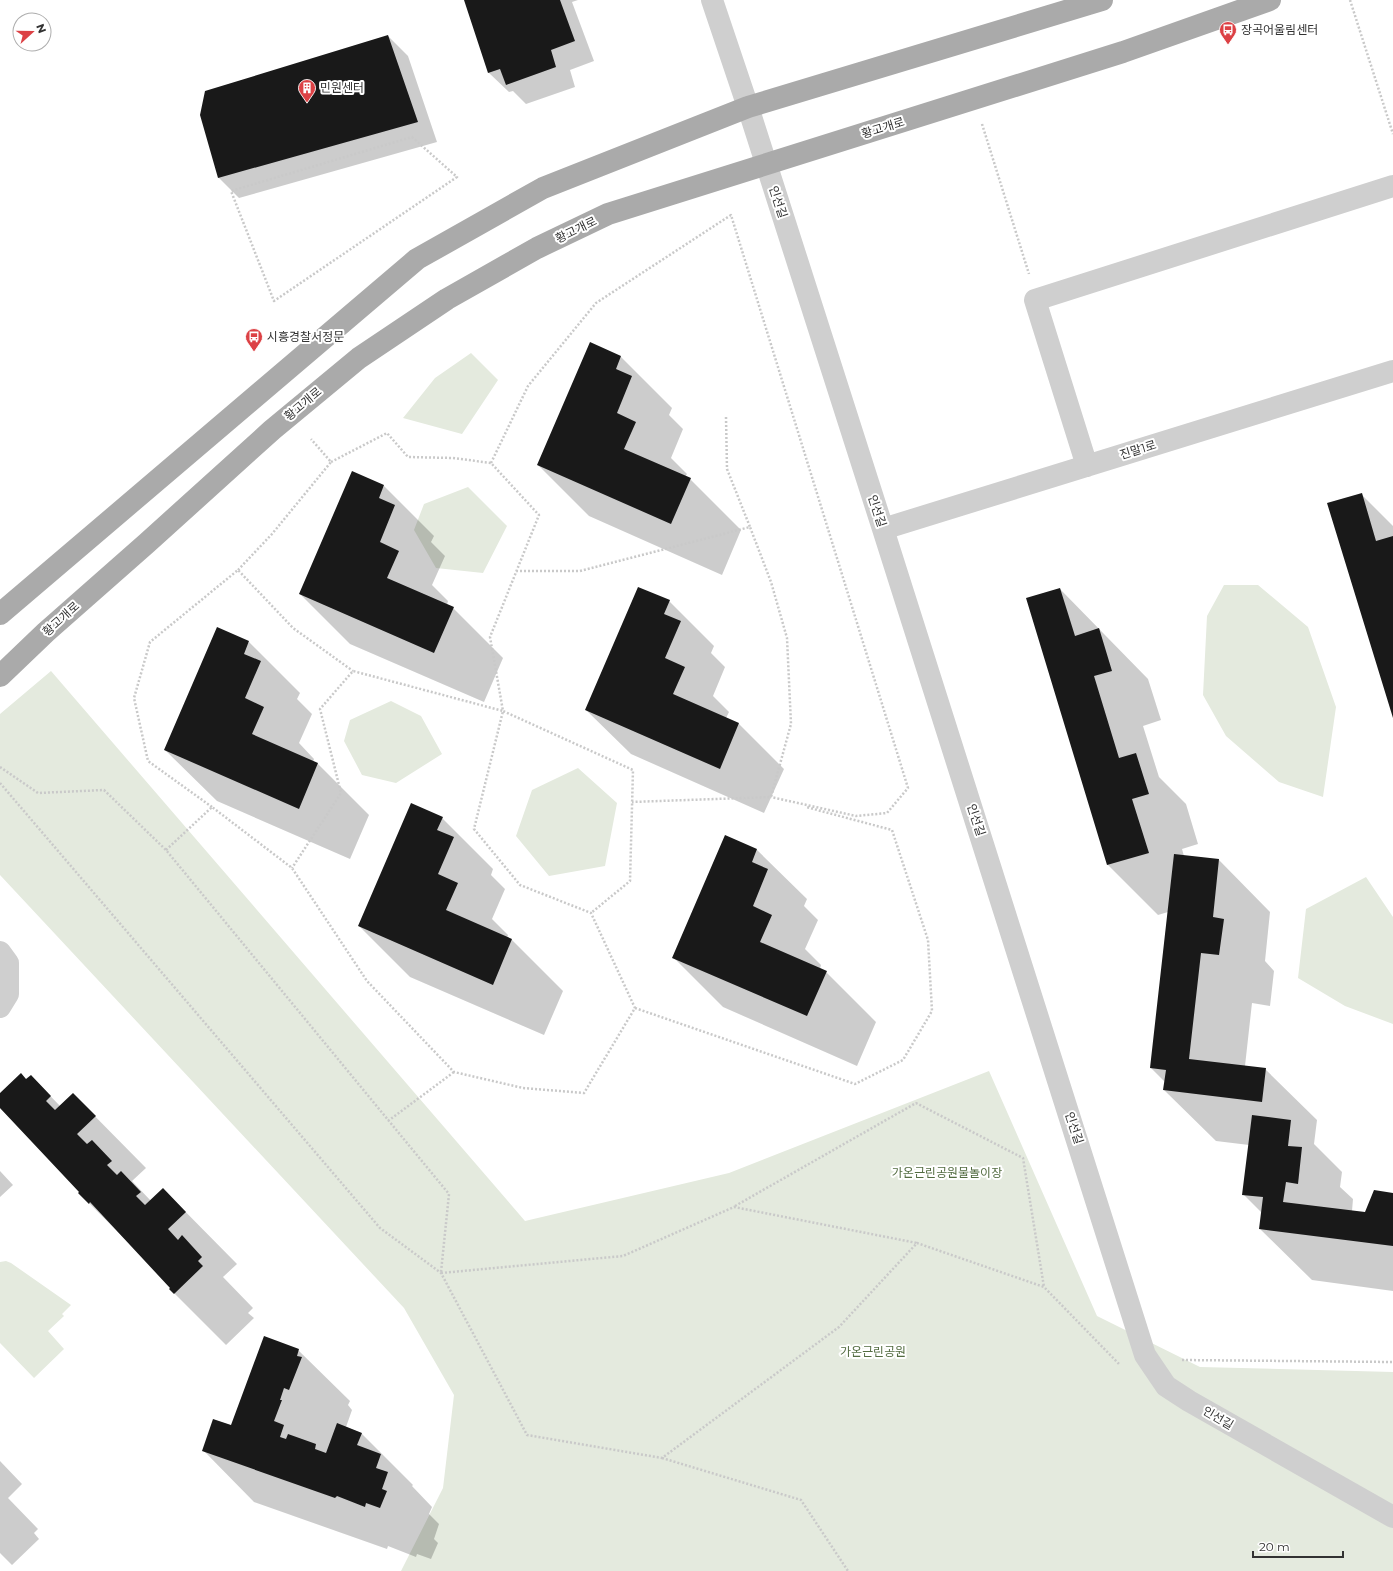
<svg xmlns="http://www.w3.org/2000/svg" width="1393" height="1571" font-family="Montserrat,'Noto Sans KR',sans-serif">
<style>
.green{fill:#e4eade}
.shadow{fill:#0003}
.building{fill:#191919}
.lines{fill:none;stroke-linecap:round;stroke-linejoin:round}
.path{stroke:#c9c9c9;stroke-width:2.5;stroke-dasharray:2 2;stroke-linecap:butt}
.minor{stroke:#cfcfcf;stroke-width:22}
.major{stroke:#aaa;stroke-width:22}
.labels{text-anchor:middle;stroke-width:4;stroke-linejoin:round;paint-order:stroke}
.poi-label{font-size:12px;fill:#323232;stroke:#fff;text-anchor:start}
.street-label{font-size:12px;fill:#323232;stroke:#fff}
.park-label{font-size:12px;fill:#536c41;stroke:#fff}
</style>
<rect width="100%" height="100%" fill="#fff"/>
<!-- green -->
<path class="green" d="M 471,353 L 498,380 L 462,434 L 403,418 L 435,378 Z
M 468,487 L 507,526 L 483,573 L 436,568 L 414,530 L 424,504 Z
M 1224,585 L 1258,585 L 1308,627 L 1336,707 L 1323,797 L 1279,782 L 1226,736 L 1203,695 L 1207,616 Z
M 51,671 L 525,1221 L 729,1173 L 989,1071 L 1097,1316 L 1200,1367 L 1393,1372 L 1393,1571 L 401,1571 L 443,1488 L 454,1395 L 404,1308 L 0,875 L 0,714 Z
M 391,701 L 421,716 L 442,754 L 396,783 L 362,775 L 344,741 L 350,720 Z
M 578,768 L 617,803 L 605,866 L 549,876 L 516,836 L 532,790 Z
M 1366,877 L 1393,917 L 1393,1024 L 1345,1006 L 1298,978 L 1306,909 Z
M 6,1261 L 11,1263 L 71,1305 L 62,1314 L 64,1316 L 48,1331 L 64,1349 L 34,1378 L 0,1343 L 0,1262 Z"/>
<!-- shadow -->
<path class="shadow" d="M 465,0 L 578,0 L 572,2 L 594,61 L 570,70 L 575,87 L 526,104 L 513,91 L 509,92 L 489,73 Z
M 388,36 L 408,56 L 437,142 L 239,198 L 219,178 L 201,115 Z
M 590,344 L 621,357 L 672,408 L 669,415 L 683,429 L 671,458 L 687,474 L 685,477 L 690,479 L 741,530 L 722,575 L 589,516 L 538,465 Z
M 384,486 L 434,536 L 431,542 L 445,556 L 432,585 L 448,601 L 447,605 L 453,608 L 503,658 L 484,702 L 350,644 L 300,594 Z
M 1361,494 L 1393,526 L 1393,716 Z
M 1060,589 L 1148,679 L 1161,720 L 1143,726 L 1159,777 L 1186,804 L 1198,844 L 1182,849 L 1184,856 L 1219,860 L 1270,912 L 1265,961 L 1274,971 L 1270,1006 L 1252,1003 L 1245,1066 L 1265,1069 L 1317,1120 L 1314,1144 L 1342,1172 L 1340,1187 L 1353,1199 L 1352,1211 L 1366,1213 L 1393,1194 L 1393,1291 L 1312,1280 L 1260,1229 L 1262,1213 L 1243,1194 L 1249,1145 L 1216,1141 L 1164,1090 L 1165,1082 L 1151,1068 L 1168,912 L 1158,915 L 1108,865 L 1027,599 Z
M 669,601 L 714,646 L 711,653 L 725,667 L 713,696 L 729,712 L 726,718 L 739,724 L 784,769 L 764,813 L 631,754 L 586,710 Z
M 249,642 L 300,693 L 297,699 L 312,714 L 299,743 L 314,759 L 313,762 L 318,764 L 369,815 L 350,859 L 217,801 L 165,750 Z
M 442,818 L 493,869 L 491,875 L 505,889 L 492,919 L 508,935 L 507,938 L 512,940 L 563,991 L 544,1035 L 410,977 L 359,926 Z
M 726,836 L 757,850 L 807,899 L 804,906 L 818,920 L 805,949 L 821,965 L 820,969 L 826,972 L 876,1022 L 857,1066 L 723,1007 L 673,957 Z
M 31,1076 L 60,1106 L 73,1094 L 146,1168 L 132,1181 L 151,1201 L 163,1189 L 237,1264 L 223,1277 L 253,1308 L 248,1313 L 254,1318 L 226,1345 L 170,1289 L 171,1288 L 128,1242 L 79,1193 L 81,1192 L 0,1108 L 0,1095 L 27,1080 Z
M 0,1171 L 13,1185 L 0,1197 Z
M 298,1350 L 350,1401 L 348,1405 L 352,1410 L 346,1427 L 361,1433 L 413,1485 L 412,1486 L 432,1507 L 429,1514 L 439,1524 L 434,1539 L 438,1543 L 431,1559 L 417,1554 L 416,1557 L 388,1546 L 387,1549 L 254,1502 L 203,1450 L 231,1427 Z
M 0,1461 L 22,1484 L 8,1498 L 38,1529 L 34,1533 L 39,1539 L 12,1565 L 0,1553 Z"/>
<!-- building -->
<path class="building" d="M 464,0 L 560,0 L 575,41 L 551,50 L 556,67 L 506,85 L 500,69 L 488,73 Z
M 388,35 L 418,122 L 218,178 L 200,115 L 205,91 Z
M 590,342 L 621,356 L 616,369 L 632,376 L 617,413 L 636,422 L 624,449 L 691,478 L 671,524 L 537,465 Z
M 352,471 L 384,485 L 379,498 L 395,505 L 380,542 L 399,551 L 387,578 L 454,607 L 434,653 L 299,594 Z
M 1362,493 L 1376,541 L 1393,536 L 1393,718 L 1327,503 Z
M 638,587 L 670,600 L 664,614 L 681,621 L 665,658 L 685,667 L 673,694 L 739,723 L 720,769 L 585,710 Z
M 1060,588 L 1075,636 L 1099,628 L 1112,671 L 1094,676 L 1119,758 L 1136,753 L 1149,794 L 1132,799 L 1149,853 L 1107,865 L 1026,598 Z
M 217,627 L 249,641 L 244,654 L 261,661 L 245,698 L 264,707 L 252,734 L 318,763 L 299,809 L 164,750 Z
M 411,803 L 443,817 L 437,830 L 454,837 L 438,874 L 458,883 L 446,910 L 512,939 L 493,985 L 358,926 Z
M 725,835 L 757,849 L 752,862 L 768,869 L 753,906 L 772,915 L 760,942 L 827,971 L 807,1016 L 672,958 Z
M 1174,854 L 1219,859 L 1213,917 L 1224,919 L 1219,955 L 1201,953 L 1189,1059 L 1266,1068 L 1262,1102 L 1163,1090 L 1166,1070 L 1150,1068 Z
M 21,1073 L 26,1079 L 31,1075 L 51,1096 L 46,1101 L 55,1110 L 73,1093 L 96,1116 L 77,1134 L 87,1144 L 92,1140 L 112,1161 L 107,1165 L 117,1175 L 121,1171 L 141,1192 L 136,1196 L 145,1205 L 163,1188 L 186,1212 L 168,1229 L 178,1240 L 182,1235 L 202,1257 L 198,1261 L 203,1266 L 174,1294 L 169,1289 L 170,1288 L 90,1202 L 89,1204 L 78,1193 L 79,1192 L 0,1108 L 0,1093 Z
M 1252,1115 L 1291,1120 L 1288,1146 L 1302,1147 L 1298,1184 L 1286,1182 L 1283,1202 L 1365,1212 L 1374,1190 L 1393,1193 L 1393,1246 L 1259,1229 L 1263,1197 L 1242,1195 Z
M 264,1336 L 299,1349 L 297,1356 L 302,1357 L 289,1390 L 284,1388 L 280,1400 L 282,1400 L 274,1421 L 284,1425 L 280,1437 L 286,1439 L 288,1434 L 316,1444 L 315,1449 L 326,1453 L 337,1423 L 362,1433 L 357,1445 L 381,1454 L 376,1468 L 388,1472 L 382,1489 L 387,1491 L 380,1508 L 366,1503 L 365,1507 L 337,1496 L 335,1498 L 202,1451 L 213,1419 L 231,1425 Z"/>
<g class="lines">
<!-- path -->
<path class="path" d="M 1350,0 L 1393,134
M 982,124 L 1029,274
M 412,137 L 457,177 L 274,301 L 231,191 Z
M 726,417 L 727,469 L 750,527
M 331,462 L 387,433 L 408,457 L 453,458 L 491,463 L 539,515 L 490,637 L 503,711 L 633,770 L 630,881 L 591,913
M 491,463 L 528,386 L 596,303 L 731,215 L 908,788 L 887,813 L 856,816 L 771,797
M 238,570 L 272,534 L 331,462 L 311,439
M 516,571 L 580,571 L 750,527 L 771,582 L 787,638 L 791,724 L 771,797 L 632,802
M 0,767 L 38,793 L 104,790 L 166,850 L 449,1194 L 441,1272
M 0,783 L 380,1228 L 441,1273 L 527,1435 L 662,1458 L 839,1327 L 917,1243 L 1044,1287 L 1119,1364
M 212,807 L 148,761 L 134,698 L 150,642 L 238,570 L 293,628 L 353,671
M 166,850 L 212,807 L 292,868 L 367,981 L 454,1072 L 523,1088 L 584,1093 L 635,1008 L 591,913 L 520,885 L 474,829 L 503,711 L 353,671 L 320,709 L 341,793 L 292,868
M 635,1008 L 855,1084 L 903,1060 L 932,1011 L 928,940 L 892,830 L 806,807
M 388,1121 L 454,1072
M 735,1206 L 916,1103 L 1023,1158 L 1044,1287
M 441,1273 L 623,1256 L 734,1207 L 917,1243
M 1182,1360 L 1393,1362
M 662,1458 L 801,1500 L 848,1571"/>
<!-- minor -->
<path class="minor" d="M 712,0 L 748,107 L 883,529 L 1145,1355 L 1166,1386 L 1189,1401 L 1393,1517
M 1087,466 L 1035,300 L 1393,186
M 883,529 L 1393,371
M 0,952 L 8,963 L 8,994 L 0,1007"/>
<!-- major -->
<path class="major" d="M 0,614 L 417,259 L 543,188 L 748,107 L 1102,0
M 0,676 L 46,632 L 147,543 L 272,430 L 359,358 L 447,299 L 537,248 L 608,214 L 1123,52 L 1270,0"/>
</g>
<!-- icons -->
<defs>
<symbol id="bus-pin" viewBox="-11 -11 22 30"><path d="M0 17L-7.5 6A9.5 9.5 0 1 1 7.5 6Z" fill="#dc4145" stroke="#fff"/><path d="M-5-6H5V4H4V6H2V4H-2V6H-4V4H-5ZM-3.5-4V0h7V-4ZM-3.5 1.2v1.5H-2V1.2ZM2 1.2v1.5H3.5V1.2Z" fill="#fff"/></symbol>
<symbol id="building-pin" viewBox="-11 -11 22 30"><path d="M0 17L-7.5 6A9.5 9.5 0 1 1 7.5 6Z" fill="#dc4145" stroke="#fff"/><path d="M-4-6H4V6H1V3H-1V6H-4ZM-2.5-4.3h1.7v1.8h-1.7ZM.8-4.3h1.7v1.8H.8ZM-2.5-1h1.7V.8h-1.7ZM.8-1h1.7V.8H.8Z" fill="#fff"/></symbol>
</defs>
<g fill-rule="evenodd">
<use href="#bus-pin" x="1218" y="20" width="20" height="27"/>
<use href="#building-pin" x="297" y="78" width="20" height="27"/>
<use href="#bus-pin" x="244" y="327" width="20" height="27"/>
</g>
<g class="labels">
<!-- poi labels -->
<g class="poi-label">
<text x="1241" y="34">장곡어울림센터</text>
<text x="320" y="92">민원센터</text>
<text x="267" y="341">시흥경찰서정문</text>
</g>
<!-- street labels -->
<g class="street-label">
<text transform="translate(883 128) rotate(-17)" y="4">황고개로</text>
<text transform="translate(778 202) rotate(72)" y="4">인선길</text>
<text transform="translate(576 230) rotate(-26)" y="4">황고개로</text>
<text transform="translate(303 404) rotate(-40)" y="4">황고개로</text>
<text transform="translate(1138 450) rotate(-17)" y="4">진말1로</text>
<text transform="translate(877 511) rotate(72)" y="4">인선길</text>
<text transform="translate(61 619) rotate(-42)" y="4">황고개로</text>
<text transform="translate(976 820) rotate(72)" y="4">인선길</text>
<text transform="translate(1074 1128) rotate(72)" y="4">인선길</text>
<text transform="translate(1218 1418) rotate(30)" y="4">인선길</text>
</g>
<!-- park labels -->
<g class="park-label">
<text x="947" y="1177">가온근린공원물놀이장</text>
<text x="873" y="1356">가온근린공원</text>
</g>
</g>
<!-- north arrow -->
<g transform="translate(32 32) rotate(69)"><circle r="19" fill="#ffffff" stroke="#adadad"/>
<path d="M0-3L7 15L0 10L-7 15Z" fill="#dc4145"/>
<text y="-6" font-size="11" font-weight="bold" text-anchor="middle" fill="#323232">N</text>
</g>
<!-- scale -->
<path d="M1253 1551v6h90v-6" fill="none" stroke="#323232" stroke-width="2"/>
<text x="1259" y="1551" font-size="12" fill="#323232" stroke="#ffffff" stroke-width="3" paint-order="stroke">20 m</text>
</svg>
